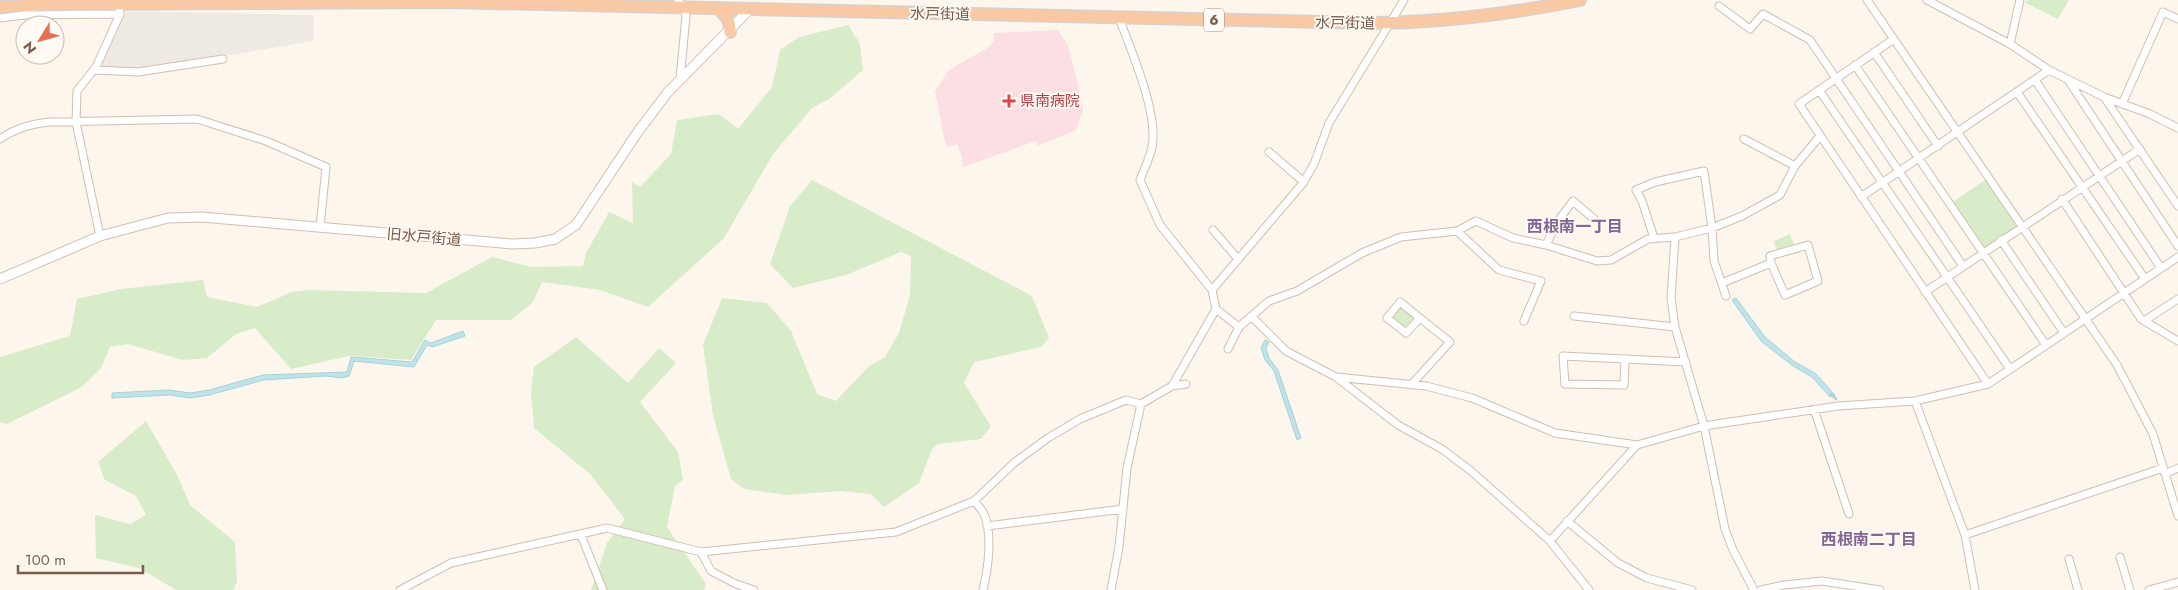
<svg xmlns="http://www.w3.org/2000/svg" width="2178" height="590" font-family="Jost,'Noto Sans JP',sans-serif">
<style>
.industrial{fill:#efe9e4}
.medical{fill:#fbdfe3}
.green{fill:#d8ecc9}
.water{fill:#bfe3e8;stroke:#a5d3da}
.lines{fill:none;stroke-linecap:round;stroke-linejoin:round}
.stream{stroke:#a5d3da;stroke-width:2.5}
.minor-casing{stroke:#d1beb0;stroke-width:9}
.tertiary-casing{stroke:#d1beb0;stroke-width:11}
.trunk-casing{stroke:#dad1cd;stroke-width:14}
.minor{stroke:#fff;stroke-width:7}
.tertiary{stroke:#fff;stroke-width:9}
.trunk{stroke:#f9c8a4;stroke-width:11}
.health-dot{fill:#e0444e;stroke:#fffaf3;stroke-width:2}
.labels{text-anchor:middle;stroke-width:4;stroke-linejoin:round;paint-order:stroke}
.shield{fill:#fffaf3;stroke:#a28b7f;stroke-width:1}
.shield-label{font-size:14px;font-weight:bold;fill:#7a5c4d}
.street-label{font-size:15px;fill:#7a5c4d;stroke:#fffaf3}
.health-label{font-size:15px;fill:#be3a42;stroke:#fffaf3;text-anchor:start}
.neighbourhood-label{font-size:16px;font-weight:bold;fill:#846695;stroke:#fffaf3}
</style>
<rect width="100%" height="100%" fill="#fdf6ec"/>
<!-- industrial -->
<path class="industrial" d="M 127,11 L 314,15 L 313,41 L 136,71 L 97,67 Z"/>
<!-- medical -->
<path class="medical" d="M 1058,30 L 1068,46 L 1080,92 L 1083,110 L 1076,130 L 1038,146 L 1036,141 L 963,167 L 961,154 L 957,144 L 948,147 L 945,142 L 935,91 L 949,70 L 989,47 L 994,41 L 994,33 Z"/>
<!-- green -->
<path class="green" d="M 2029,0 L 2069,0 L 2058,19 L 2024,2 Z
M 848,25 L 860,44 L 863,70 L 829,99 L 812,108 L 773,154 L 724,238 L 648,307 L 600,290 L 542,282 L 533,302 L 511,320 L 436,320 L 411,360 L 349,356 L 291,369 L 255,328 L 236,334 L 207,358 L 183,360 L 128,344 L 110,347 L 101,368 L 82,387 L 7,424 L 0,422 L 0,357 L 70,336 L 77,299 L 121,289 L 203,280 L 207,297 L 257,307 L 292,292 L 308,290 L 426,293 L 492,257 L 531,267 L 583,266 L 586,253 L 609,212 L 633,223 L 632,182 L 640,187 L 671,154 L 677,120 L 719,114 L 738,129 L 772,87 L 780,50 L 799,37 Z
M 1988,178 L 2020,225 L 1984,250 L 1951,203 Z
M 812,180 L 1032,296 L 1049,338 L 1041,347 L 974,362 L 964,383 L 991,426 L 981,439 L 938,444 L 932,449 L 919,483 L 884,507 L 871,494 L 839,491 L 786,495 L 744,489 L 731,479 L 713,415 L 703,345 L 722,298 L 767,303 L 791,331 L 817,394 L 836,401 L 869,366 L 885,357 L 899,333 L 910,295 L 911,256 L 901,252 L 846,275 L 793,288 L 770,264 L 790,206 Z
M 1790,234 L 1795,247 L 1777,253 L 1774,241 Z
M 1400,305 L 1418,318 L 1405,331 L 1389,317 Z
M 576,337 L 628,383 L 659,348 L 676,363 L 640,402 L 678,452 L 683,480 L 675,486 L 667,527 L 706,584 L 704,590 L 591,590 L 607,543 L 625,519 L 591,475 L 534,428 L 531,392 L 534,367 Z
M 146,421 L 178,477 L 190,505 L 235,542 L 237,582 L 233,590 L 176,590 L 139,568 L 96,558 L 95,515 L 130,524 L 146,515 L 136,496 L 105,480 L 98,462 Z"/>
<!-- water -->
<path class="water" d="M 1736,298 L 1765,337 L 1795,362 L 1815,373 L 1835,395 L 1830,397 L 1812,377 L 1793,366 L 1761,341 L 1732,300 Z
M 463,331 L 465,336 L 432,347 L 427,345 L 414,367 L 354,361 L 349,376 L 342,378 L 326,376 L 264,380 L 209,395 L 190,398 L 170,395 L 112,398 L 112,393 L 169,390 L 190,393 L 209,390 L 263,375 L 347,372 L 351,357 L 412,362 L 425,340 L 431,343 Z
M 1265,340 L 1269,342 L 1266,348 L 1269,358 L 1278,370 L 1301,438 L 1297,440 L 1274,371 L 1265,360 L 1261,348 Z"/>
<g class="lines">
<!-- stream -->
<path class="stream" d="M 1831,394 L 1836,399"/>
<defs>
<path id="minor" d="M 678,0 L 684,8 L 686,16 L 680,79
M 1867,0 L 2117,365 L 2153,434 L 2178,516
M 1927,0 L 2010,44 L 2049,70 L 2104,97 L 2150,114 L 2178,128
M 1719,6 L 1750,29 L 1763,14 L 1810,40 L 1963,266
M 0,18 L 25,15 L 120,14
M 1119,18 C 1131,50 1159,114 1152,147 C 1150,158 1144,169 1140,180 L 1160,225 L 1212,290
M 1894,39 L 1799,104 L 1988,384
M 2010,44 L 2020,0
M 1874,52 L 1938,146
M 1855,65 L 2046,345
M 94,70 L 138,72 L 223,59
M 2035,80 L 2161,268
M 2068,80 L 2178,246
M 1819,90 L 2010,369
M 2017,92 L 2145,279
M 2104,97 L 2178,206
M 2122,104 L 2163,12 L 2178,19
M 0,139 C 15,128 31,124 49,122 L 197,119 L 266,141 L 326,167 L 320,227
M 1744,139 L 1795,166
M 1269,152 L 1304,182
M 1861,197 L 2049,70
M 2062,199 L 2141,319 L 2178,341
M 1213,230 L 1238,259
M 1457,231 L 1499,270 L 1541,281 L 1524,321
M 100,236 L 76,122 L 77,91 L 96,67 L 120,14 L 119,4
M 1675,237 L 1671,298 L 1675,327 L 1704,426 L 1725,529 L 1733,550 L 1754,590
M 1654,238 L 1642,201 L 1636,190 L 1655,182 L 1704,171 L 1712,228 L 1714,261 L 1726,296
M 2001,240 L 2064,333
M 1546,245 L 1557,222 L 1573,201 L 1594,219
M 1722,283 L 1771,263 L 1770,256 L 1808,245 L 1818,281 L 1785,295 L 1771,263
M 1925,292 L 2140,149
M 1216,309 L 1239,327
M 1574,316 L 1675,327
M 1252,317 L 1286,351 L 1336,377 L 1398,425 L 1442,449 L 1471,471 L 1550,541 L 1589,590
M 2144,321 L 2178,299
M 1228,349 L 1239,327 L 1269,301 L 1297,291 L 1362,253 L 1401,237 L 1457,231 L 1476,221 L 1513,238 L 1546,245 L 1597,261 L 1611,260 L 1648,239 L 1675,237 L 1712,228 L 1742,216 L 1780,195 L 1795,166 L 1820,136
M 1625,359 L 1624,385 L 1565,384 L 1563,356 L 1686,362
M 1336,377 L 1426,386 L 1472,398 L 1555,433 L 1637,445 L 1704,426 L 1838,406 L 1915,401 L 1988,384 L 2178,257
M 1411,385 L 1450,342 L 1400,302 L 1387,318 L 1406,333 L 1420,318
M 1172,386 L 1216,309 L 1212,290 L 1303,183 L 1314,164 L 1329,123 L 1404,0
M 1915,401 L 1965,535 L 1975,590
M 1814,409 L 1849,514
M 2165,474 L 2178,468
M 974,501 C 977,505 982,509 984,514 C 993,535 988,569 983,590
M 1567,521 L 1618,563 L 1647,578 L 1692,590
M 987,526 L 1123,509
M 581,535 L 603,590
M 1965,535 L 2163,468
M 1550,541 L 1637,445
M 701,552 L 711,571 L 736,584 L 754,590
M 2120,557 L 2130,590
M 2069,559 L 2078,590
M 400,590 L 451,563 L 607,528 L 701,552 L 896,532 L 974,501 L 1015,462 L 1048,438 L 1080,419 L 1126,400 L 1141,404 L 1172,386 L 1186,384
M 1111,590 L 1119,547 L 1127,468 L 1141,404
M 1761,590 L 1784,585 L 1822,581 L 1880,590
M 2149,590 L 2178,582"/>
<path id="tertiary" d="M 0,279 L 100,236 L 168,218 L 202,217 L 512,244 L 535,243 L 555,239 L 576,225 L 637,133 L 668,92 L 750,9"/>
<path id="trunk" d="M 0,7 L 58,4 L 449,2 L 1368,23 C 1439,23 1510,14 1580,0
M 716,8 C 726,14 730,20 730,32"/>
</defs>
<!-- minor casing -->
<use href="#minor" class="minor-casing"/>
<!-- tertiary casing -->
<use href="#tertiary" class="tertiary-casing"/>
<!-- trunk casing -->
<use href="#trunk" class="trunk-casing"/>
<!-- minor -->
<use href="#minor" class="minor"/>
<!-- tertiary -->
<use href="#tertiary" class="tertiary"/>
<!-- trunk -->
<use href="#trunk" class="trunk"/>
</g>
<!-- markers -->
<path class="health-dot" d="M1006.5 93.5h5v5h5v5h-5v5h-5v-5h-5v-5h5z"/>
<g class="labels">
<!-- shield labels -->
<rect class="shield" x="1204" y="8.5" width="20" height="23" rx="4"/>
<g class="shield-label">
<text x="1214" y="25">6</text>
</g>
<!-- street labels -->
<g class="street-label">
<text transform="translate(940 14) rotate(1)" y="5">水戸街道</text>
<text transform="translate(1345 23) rotate(1)" y="5">水戸街道</text>
<text transform="translate(424 237) rotate(5)" y="5">旧水戸街道</text>
</g>
<!-- health labels -->
<g class="health-label">
<text x="1020" y="106">県南病院</text>
</g>
<!-- neighbourhood labels -->
<g class="neighbourhood-label">
<text x="1575" y="232">西根南一丁目</text>
<text x="1869" y="545">西根南二丁目</text>
</g>
</g>
<!-- north arrow -->
<g transform="translate(40 40) rotate(233)"><circle r="24" fill="#fffaf3" stroke="#cabbb1"/>
<path d="M0-4L9 19L0 12L-9 19Z" fill="#e76f51"/>
<text y="-8" font-size="14" font-weight="bold" text-anchor="middle" fill="#7a5c4d">N</text>
</g>
<!-- scale -->
<path d="M18 565v8h125v-8" fill="none" stroke="#7a5c4d" stroke-width="2.5"/>
<text x="25" y="565" font-size="15" fill="#7a5c4d" stroke="#fffaf3" stroke-width="4" paint-order="stroke">100 m</text>
</svg>
